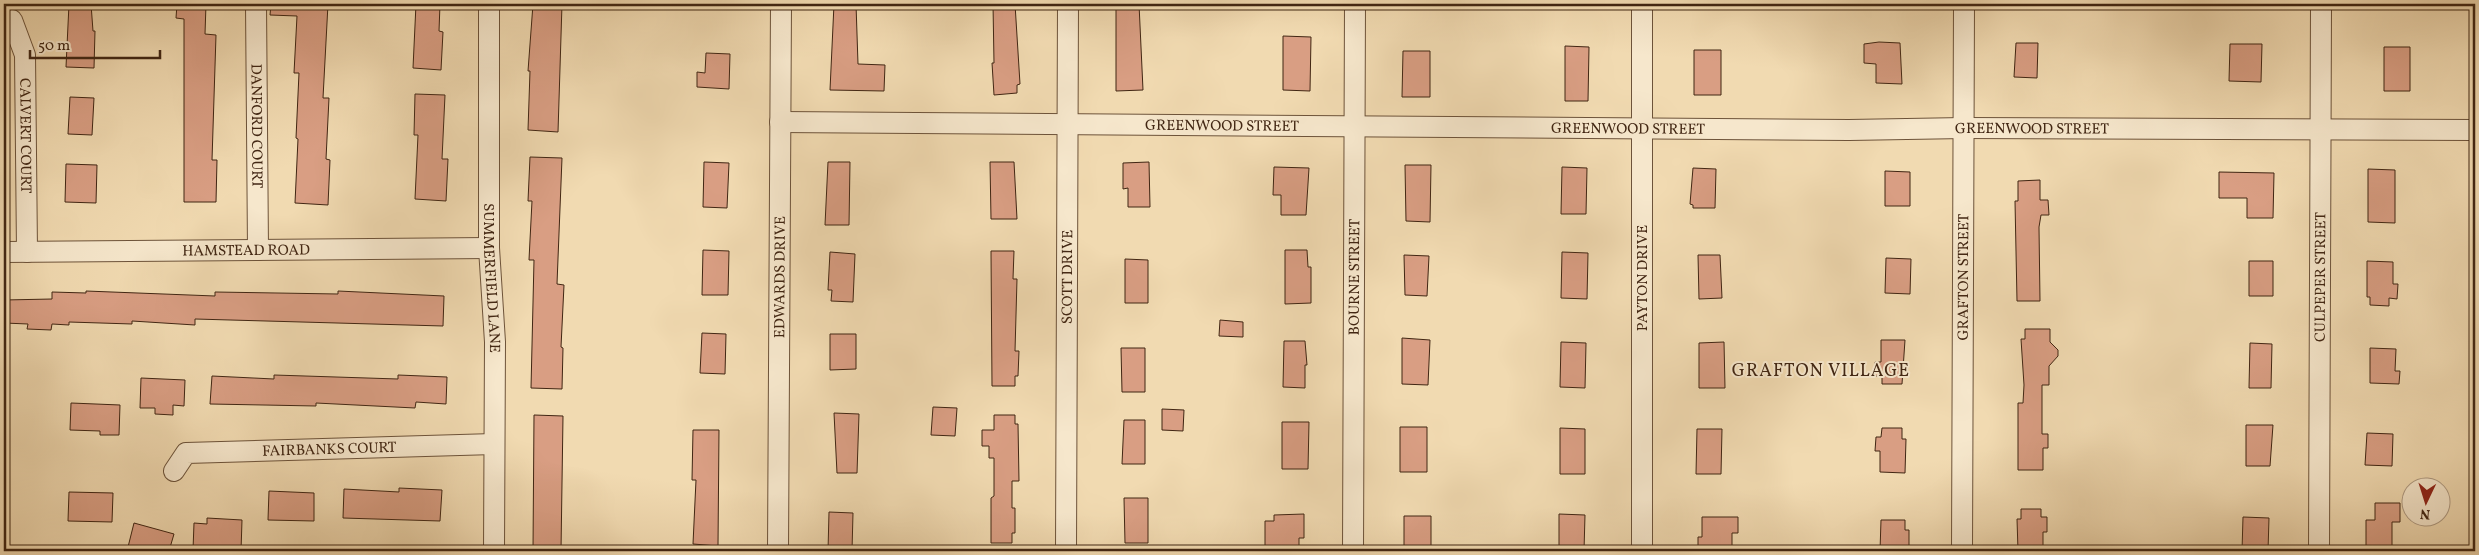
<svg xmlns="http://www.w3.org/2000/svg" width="2479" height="555" font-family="Vollkorn,serif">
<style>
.building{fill:#d99e83;stroke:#412613}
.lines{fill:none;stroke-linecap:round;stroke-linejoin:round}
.minor-casing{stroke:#6d533a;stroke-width:22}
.minor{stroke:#f6e7cc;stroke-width:20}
.labels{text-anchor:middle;stroke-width:4;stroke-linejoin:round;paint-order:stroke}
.street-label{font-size:15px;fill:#412613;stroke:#f6e7cc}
.quarter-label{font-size:18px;letter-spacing:1px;fill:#412613;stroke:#f6e7cc}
</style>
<rect width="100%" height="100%" fill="#f1dab1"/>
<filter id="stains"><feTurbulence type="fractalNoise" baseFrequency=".004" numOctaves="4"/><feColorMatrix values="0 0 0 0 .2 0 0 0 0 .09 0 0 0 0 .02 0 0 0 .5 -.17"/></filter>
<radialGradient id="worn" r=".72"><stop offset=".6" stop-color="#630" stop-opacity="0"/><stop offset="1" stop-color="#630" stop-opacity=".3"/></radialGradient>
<!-- building -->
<path class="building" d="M 69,4 L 91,4 L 93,31 L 95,31 L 94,68 L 66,67 Z
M 177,4 L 206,4 L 205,34 L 216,35 L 212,160 L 217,160 L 216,202 L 184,202 L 184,19 L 176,18 Z
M 271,4 L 328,4 L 323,98 L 329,98 L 326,159 L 330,160 L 328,205 L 295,203 L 298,139 L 296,138 L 299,73 L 294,73 L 297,16 L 270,15 Z
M 416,4 L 440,4 L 439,31 L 443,32 L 441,70 L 413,68 Z
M 533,4 L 562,4 L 558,132 L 528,130 L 530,71 L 528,71 Z
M 834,4 L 856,4 L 858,64 L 885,65 L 884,91 L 830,90 Z
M 993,4 L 1015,4 L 1020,84 L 1017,85 L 1017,93 L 994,95 L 992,63 L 994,63 Z
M 1116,4 L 1139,4 L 1143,90 L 1116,91 Z
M 1283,36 L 1311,37 L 1310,91 L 1283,90 Z
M 1879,42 L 1900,43 L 1902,84 L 1876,83 L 1876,64 L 1864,63 L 1864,44 Z
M 2016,43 L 2038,43 L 2037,78 L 2014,77 Z
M 2230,44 L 2262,44 L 2261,82 L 2229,81 Z
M 1565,46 L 1589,47 L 1588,101 L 1565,101 Z
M 2384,47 L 2410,47 L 2410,91 L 2384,91 Z
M 1694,50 L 1721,50 L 1721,95 L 1694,95 Z
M 1403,51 L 1430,51 L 1430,97 L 1402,97 Z
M 706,53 L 730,54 L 729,89 L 697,87 L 697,72 L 705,73 Z
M 415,94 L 445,95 L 442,159 L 448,159 L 446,201 L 415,199 L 418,135 L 414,135 Z
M 70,97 L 94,98 L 92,135 L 68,134 Z
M 530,157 L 562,158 L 557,284 L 564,285 L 561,347 L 563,348 L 562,389 L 531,388 L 534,260 L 529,260 L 532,201 L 528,201 Z
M 704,162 L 729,163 L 727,208 L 703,207 Z
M 828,162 L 850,162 L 849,225 L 825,225 Z
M 990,162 L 1014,162 L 1017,219 L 991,219 Z
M 1149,162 L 1150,207 L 1128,207 L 1128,188 L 1123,189 L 1123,163 Z
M 66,164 L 97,165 L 96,203 L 65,202 Z
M 1405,165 L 1431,165 L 1430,222 L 1406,221 Z
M 1274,167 L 1309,168 L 1306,215 L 1281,215 L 1281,195 L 1273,195 Z
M 1562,167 L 1587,168 L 1586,214 L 1561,214 Z
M 1693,168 L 1716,169 L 1715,208 L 1693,208 L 1693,205 L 1690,204 Z
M 2368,169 L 2395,170 L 2395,223 L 2368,222 Z
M 1885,171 L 1910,172 L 1910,206 L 1885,206 Z
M 2219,172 L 2274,173 L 2273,218 L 2247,218 L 2247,198 L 2219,198 Z
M 2040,180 L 2040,200 L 2048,200 L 2049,215 L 2041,215 L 2039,227 L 2040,301 L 2017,301 L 2015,201 L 2018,201 L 2018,181 Z
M 703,250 L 729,251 L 728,295 L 702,295 Z
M 1285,250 L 1307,250 L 1308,267 L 1311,267 L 1311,303 L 1285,304 Z
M 991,251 L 1014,251 L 1013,279 L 1017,279 L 1015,351 L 1019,351 L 1018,376 L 1015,376 L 1015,386 L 992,386 Z
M 830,252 L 855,254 L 853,302 L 831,301 L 832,290 L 828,290 Z
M 1562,252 L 1588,253 L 1587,299 L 1561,298 Z
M 1404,255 L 1429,256 L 1427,296 L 1405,295 Z
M 1698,255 L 1720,255 L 1722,298 L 1699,299 Z
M 1886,258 L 1911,259 L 1910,294 L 1885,293 Z
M 1125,259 L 1148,260 L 1148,303 L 1125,303 Z
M 2249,261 L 2273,261 L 2273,296 L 2249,296 Z
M 2367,261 L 2393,262 L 2393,284 L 2398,284 L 2397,299 L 2389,298 L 2389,306 L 2370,305 L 2370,297 L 2367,297 Z
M 86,291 L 215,296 L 215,292 L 338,294 L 338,291 L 444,296 L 443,326 L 195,319 L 195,325 L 132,321 L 132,324 L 69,322 L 69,325 L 52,324 L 51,330 L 27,329 L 28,324 L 4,323 L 4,300 L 52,299 L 52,292 L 86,293 Z
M 1220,320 L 1243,322 L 1243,337 L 1219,336 Z
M 2025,329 L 2050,329 L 2050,342 L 2058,350 L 2058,356 L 2049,366 L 2049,385 L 2042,385 L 2042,434 L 2048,434 L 2048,448 L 2043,448 L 2043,470 L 2018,470 L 2018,403 L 2023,403 L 2024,385 L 2021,339 L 2025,339 Z
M 702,333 L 726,334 L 725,374 L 700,373 Z
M 830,334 L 856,334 L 856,369 L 830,370 Z
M 1402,338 L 1430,340 L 1428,385 L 1402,384 Z
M 1881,340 L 1905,340 L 1902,384 L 1882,384 L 1882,376 L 1875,376 L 1875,362 L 1881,362 Z
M 1284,341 L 1305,341 L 1307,365 L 1305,365 L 1305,388 L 1283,387 Z
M 1561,342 L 1586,343 L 1585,388 L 1560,387 Z
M 1724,342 L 1725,388 L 1699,388 L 1699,343 Z
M 2250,343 L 2272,344 L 2271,388 L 2249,388 Z
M 1121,348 L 1145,348 L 1145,392 L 1122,392 Z
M 2370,348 L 2396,349 L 2395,371 L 2400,371 L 2399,384 L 2370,383 Z
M 274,375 L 398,379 L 398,375 L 447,377 L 446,404 L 416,402 L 415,408 L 316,403 L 316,406 L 210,404 L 212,376 L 274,379 Z
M 141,378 L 185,380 L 184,406 L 173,405 L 173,415 L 155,414 L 155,408 L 140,408 Z
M 71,403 L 120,405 L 119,435 L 100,435 L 100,431 L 70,430 Z
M 933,407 L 957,408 L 955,436 L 931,435 Z
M 1162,409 L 1184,410 L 1183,431 L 1162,430 Z
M 834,413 L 859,414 L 857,473 L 837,473 Z
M 534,415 L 563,416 L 561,551 L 533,551 Z
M 994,415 L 1015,415 L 1015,424 L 1018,424 L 1019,481 L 1012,481 L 1012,508 L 1015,508 L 1015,533 L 1012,533 L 1012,543 L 991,543 L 991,498 L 994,496 L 994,458 L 989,458 L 989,446 L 982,446 L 982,430 L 994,430 Z
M 1124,420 L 1145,420 L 1145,464 L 1122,464 Z
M 1282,422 L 1309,422 L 1308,469 L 1282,469 Z
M 2246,425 L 2273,425 L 2270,466 L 2246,466 Z
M 1400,427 L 1427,427 L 1427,472 L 1400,472 Z
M 1560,428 L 1585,429 L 1585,474 L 1560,474 Z
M 1882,428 L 1902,428 L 1902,439 L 1906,439 L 1905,473 L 1880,472 L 1880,451 L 1875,451 L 1876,437 L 1881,437 Z
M 1697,429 L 1722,429 L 1721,474 L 1696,474 Z
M 693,430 L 719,430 L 718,546 L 693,544 L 696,480 L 692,480 Z
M 2367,433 L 2393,434 L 2392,466 L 2365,465 Z
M 399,488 L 442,490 L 440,521 L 343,518 L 344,489 L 399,492 Z
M 269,491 L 314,493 L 314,521 L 268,520 Z
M 69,492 L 113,493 L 112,522 L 68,521 Z
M 1124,498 L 1148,498 L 1148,543 L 1125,543 Z
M 2375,503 L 2400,503 L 2400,522 L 2392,522 L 2392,551 L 2366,551 L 2366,520 L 2375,520 Z
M 2021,509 L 2041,509 L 2041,517 L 2047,517 L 2047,532 L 2043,532 L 2043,551 L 2018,551 L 2017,519 L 2021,519 Z
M 829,512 L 853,513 L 852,551 L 828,551 Z
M 1304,514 L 1304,538 L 1299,538 L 1299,551 L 1265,551 L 1265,521 L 1274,521 L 1274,515 Z
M 1559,514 L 1585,515 L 1584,551 L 1559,551 Z
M 1404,516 L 1431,516 L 1431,551 L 1404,551 Z
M 1702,517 L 1738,517 L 1738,533 L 1732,533 L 1732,550 L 1698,551 L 1698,537 L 1702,537 Z
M 2243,517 L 2269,518 L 2268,551 L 2242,551 Z
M 207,518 L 242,520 L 241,551 L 193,550 L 194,523 L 207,524 Z
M 1881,520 L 1905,520 L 1905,530 L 1909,530 L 1909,551 L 1880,551 Z
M 134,523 L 174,534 L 169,551 L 127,551 Z"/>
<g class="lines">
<defs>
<g id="minor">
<path id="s1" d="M 256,4 L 258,250"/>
<path id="s2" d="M 489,4 L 489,248 L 495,342 L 494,551"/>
<path id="s3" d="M 12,20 L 25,55 L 27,252"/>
<path id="s4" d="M 780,122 L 1849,130 L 1964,128 L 2475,130"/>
<path id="s5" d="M 4,252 L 489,248"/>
<path id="s6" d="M 174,471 L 186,453 L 494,444"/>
<path id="s7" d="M 778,551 L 781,4"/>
<path id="s8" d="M 1066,551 L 1068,4"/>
<path id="s9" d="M 1353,551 L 1355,4"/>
<path d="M 1642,551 L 1642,4"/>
<path id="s10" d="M 1962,551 L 1964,4"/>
<path id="s11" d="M 2319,551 L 2321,4"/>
</g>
</defs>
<!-- minor casing -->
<use href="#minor" class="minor-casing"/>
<!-- minor -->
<use href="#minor" class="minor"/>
</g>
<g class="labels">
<!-- street labels -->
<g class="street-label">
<text dy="5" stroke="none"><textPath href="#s4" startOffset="442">GREENWOOD STREET</textPath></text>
<text dy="5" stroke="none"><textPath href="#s1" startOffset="122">DANFORD COURT</textPath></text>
<text dy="5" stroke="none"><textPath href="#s4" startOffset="848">GREENWOOD STREET</textPath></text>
<text dy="5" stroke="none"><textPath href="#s4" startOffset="1252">GREENWOOD STREET</textPath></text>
<text dy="5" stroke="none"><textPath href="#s3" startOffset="118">CALVERT COURT</textPath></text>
<text dy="5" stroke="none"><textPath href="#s5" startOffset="242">HAMSTEAD ROAD</textPath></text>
<text dy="5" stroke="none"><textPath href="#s7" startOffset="274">EDWARDS DRIVE</textPath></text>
<text dy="5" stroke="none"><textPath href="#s10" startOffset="274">GRAFTON STREET</textPath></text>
<text dy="5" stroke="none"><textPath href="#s2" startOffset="274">SUMMERFIELD LANE</textPath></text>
<text dy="5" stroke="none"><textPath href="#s8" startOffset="274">SCOTT DRIVE</textPath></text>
<text dy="5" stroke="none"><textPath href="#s9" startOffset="274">BOURNE STREET</textPath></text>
<text transform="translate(1642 278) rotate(-90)" y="5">PAYTON DRIVE</text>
<text dy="5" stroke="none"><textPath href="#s11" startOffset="274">CULPEPER STREET</textPath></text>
<text dy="5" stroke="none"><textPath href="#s6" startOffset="165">FAIRBANKS COURT</textPath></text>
</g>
<!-- quarter labels -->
<g class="quarter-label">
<text x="1821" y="376">GRAFTON VILLAGE</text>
</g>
</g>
<!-- margin -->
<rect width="2479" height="555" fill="none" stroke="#f1dab1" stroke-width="20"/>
<rect x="5" y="5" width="2469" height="545" fill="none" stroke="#412613" stroke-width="2.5"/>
<rect x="10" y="10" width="2459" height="535" fill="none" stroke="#412613"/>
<!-- north arrow -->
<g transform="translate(2426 502) rotate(184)"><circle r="24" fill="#f6e7cc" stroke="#ae9a82"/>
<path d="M0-4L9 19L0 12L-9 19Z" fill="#8f2418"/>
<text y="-8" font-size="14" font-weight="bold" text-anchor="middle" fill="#412613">N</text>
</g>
<!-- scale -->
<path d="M30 50v8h130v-8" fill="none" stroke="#412613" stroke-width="2.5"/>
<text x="38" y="50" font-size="15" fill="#412613" stroke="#f6e7cc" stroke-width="4" paint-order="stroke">50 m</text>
<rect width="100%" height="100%" filter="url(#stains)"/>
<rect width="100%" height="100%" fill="url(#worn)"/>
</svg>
